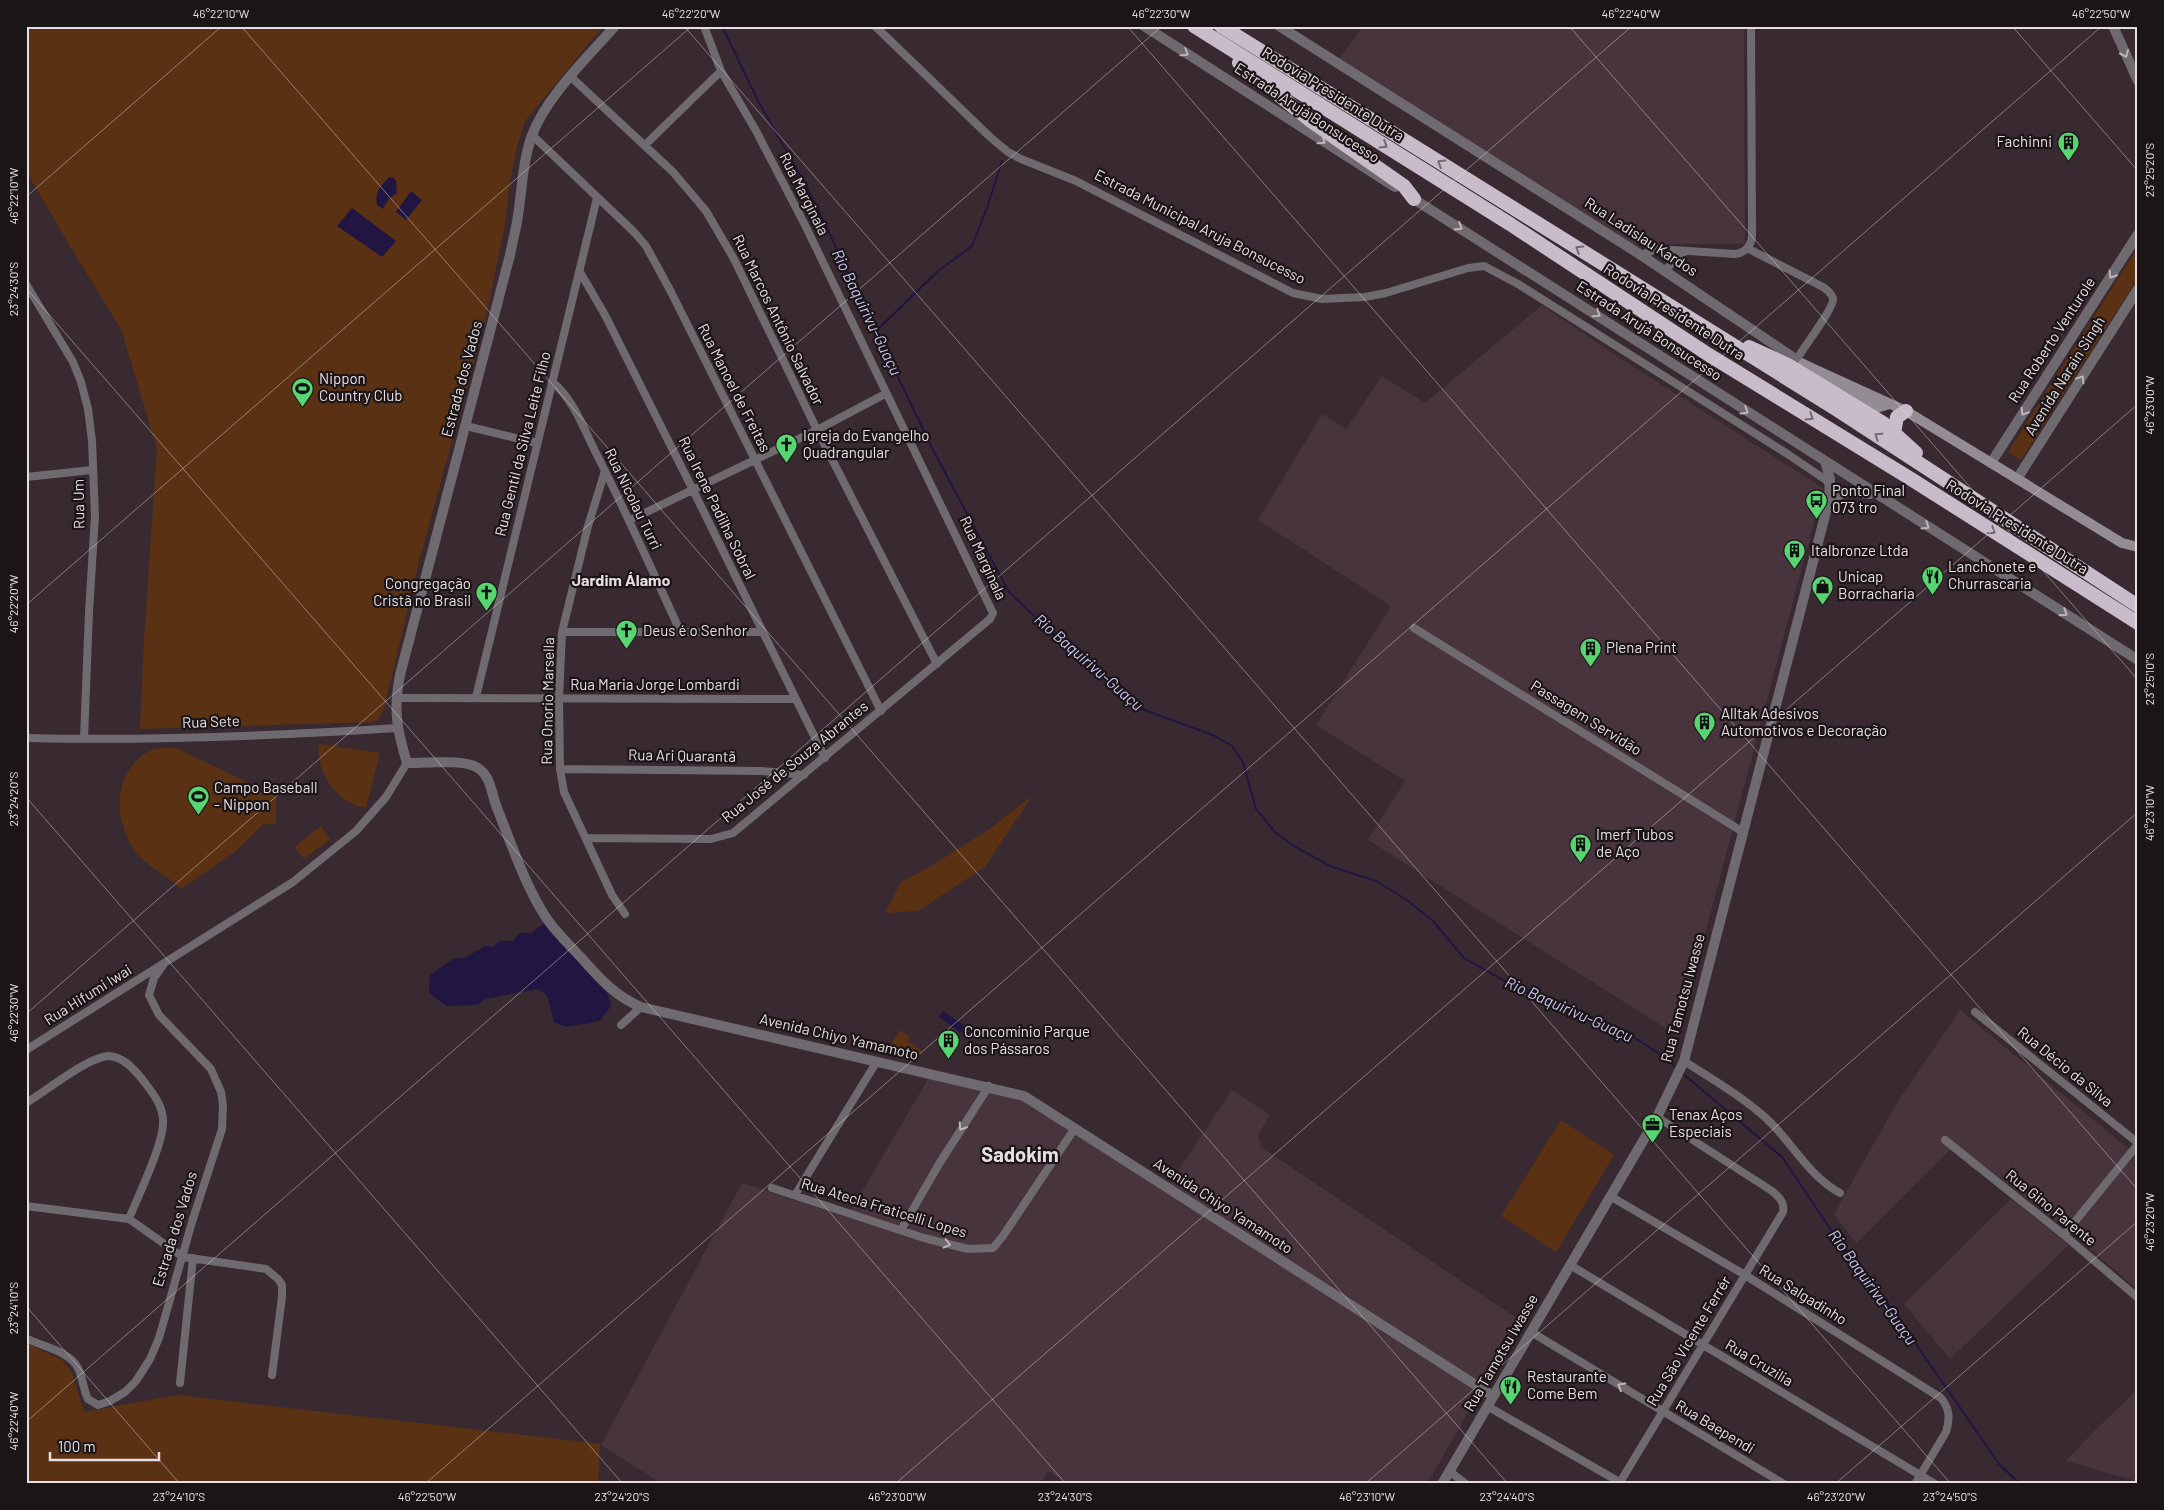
<svg xmlns="http://www.w3.org/2000/svg" width="2164" height="1510" font-family="Barlow,sans-serif">
<style>
.built{fill:#48343c}
.green{fill:#5a3213}
.water{fill:#211642}
.lines{fill:none;stroke-linecap:round;stroke-linejoin:round}
.stream{stroke:#211642;stroke-width:2}
.minor{stroke:#6f6a70;stroke-width:8}
.tertiary{stroke:#6f6a70;stroke-width:10}
.secondary{stroke:#938c94;stroke-width:10}
.motorway{stroke:#c8bcca;stroke-width:14}
.oneway{stroke:#bdb5b9}
.oneway2{stroke:#726870}
.ticks{fill:none;stroke:#e7dee1;stroke-width:1;stroke-opacity:0.45}
.labels{text-anchor:middle;stroke-width:4.5;stroke-linejoin:round;paint-order:stroke}
.street-label{font-size:15px;fill:#e7dee1;stroke:#1b1517}
.poi-label{font-size:15px;fill:#e7dee1;stroke:#1b1517;text-anchor:start}
.water-label{font-size:16px;font-style:italic;fill:#c9c3f2;stroke:#1b1517}
.neighbourhood-label{font-size:16px;font-weight:bold;fill:#e7dee1;stroke:#1b1517}
.district-label{font-size:20px;font-weight:bold;fill:#e7dee1;stroke:#1b1517}
.neatline{fill:none;stroke:#e7dee1;stroke-width:2}
.ticks-label{font-size:12px;text-anchor:middle;fill:#e7dee1}
</style>
<rect width="100%" height="100%" fill="#382a30"/>
<!-- built -->
<path class="built" d="M 1364,26 L 1744,26 L 1745,244 L 1630,244 L 1338,60 Z
M 1542,305 L 1609,351 L 1823,488 L 1678,1036 L 1368,840 L 1405,781 L 1316,725 L 1391,606 L 1258,520 L 1322,414 L 1346,429 L 1382,376 L 1425,403 Z
M 1960,1010 L 2135,1154 L 2138,1152 L 2138,1290 L 2076,1237 L 1982,1164 L 1976,1171 L 1950,1150 L 1856,1243 L 1834,1214 L 1898,1101 Z
M 930,1076 L 1022,1098 L 1166,1189 L 1232,1090 L 1270,1115 L 1258,1135 L 1261,1147 L 1521,1321 L 1427,1484 L 1068,1484 L 1048,1471 L 1040,1484 L 662,1484 L 601,1445 L 742,1183 L 847,1217 Z
M 2011,1199 L 2069,1245 L 1950,1359 L 1904,1304 Z
M 2138,1389 L 2138,1484 L 2136,1481 L 2066,1461 L 2091,1434 Z"/>
<!-- green -->
<path class="green" d="M 26,26 L 603,26 L 525,121 L 517,146 L 510,181 L 505,224 L 487,312 L 419,562 L 384,709 L 379,719 L 374,722 L 140,729 L 144,639 L 157,449 L 121,329 L 71,248 L 26,171 L 26,120 L 28,119 L 26,117 Z
M 2138,247 L 2138,278 L 2021,460 L 2008,452 Z
M 319,744 L 380,753 L 366,808 C 337,803 316,774 319,744 Z
M 176,748 L 276,796 L 276,824 L 263,824 L 236,851 L 181,889 C 165,872 148,869 134,849 C 114,821 113,777 143,755 C 152,747 165,748 176,748 Z
M 1032,796 L 985,867 L 918,911 L 885,913 L 901,882 L 926,869 L 985,832 Z
M 321,826 L 330,839 L 304,859 L 295,847 Z
M 901,1030 L 910,1037 L 908,1041 L 922,1051 L 917,1057 L 903,1047 L 899,1053 L 889,1046 Z
M 1561,1120 L 1614,1155 L 1556,1252 L 1501,1216 Z
M 26,1341 L 28,1344 L 62,1360 L 71,1371 L 84,1412 L 177,1395 L 600,1444 L 598,1484 L 26,1484 Z"/>
<!-- water -->
<path class="water" d="M 389,177 L 393,177 L 396,181 L 397,193 L 388,200 L 383,209 L 377,205 C 374,192 381,186 389,177 Z
M 411,191 L 422,200 L 406,220 L 396,212 Z
M 352,208 L 396,241 L 382,257 L 337,226 Z
M 545,923 L 608,994 L 611,1006 L 600,1021 L 566,1027 L 554,1022 L 547,995 L 537,989 L 485,999 L 478,1005 L 446,1006 L 429,993 L 430,975 L 453,959 L 466,957 L 485,946 L 493,947 L 500,941 L 513,941 L 520,933 L 531,933 Z
M 943,1011 L 965,1026 L 961,1033 L 939,1017 Z"/>
<g class="lines">
<!-- stream -->
<path class="stream" d="M 722,26 L 758,101 L 807,187 L 933,450 L 1009,592 L 1068,648 L 1139,708 L 1213,735 L 1232,746 L 1243,762 L 1256,809 L 1275,832 L 1292,845 L 1330,866 L 1376,881 L 1407,900 L 1433,921 L 1464,958 L 1517,988 L 1594,1018 L 1632,1036 L 1663,1056 L 1677,1068
M 875,332 L 938,271 L 972,246 L 987,208 L 1002,161
M 1682,1073 L 1782,1157 L 1857,1269 L 1882,1295 L 1999,1464 L 2020,1484"/>
<!-- minor -->
<path class="minor" d="M 875,26 L 990,137 L 1008,152 L 1021,159 L 1076,181 L 1293,293 L 1322,299 L 1365,297 L 1386,293 L 1468,268 L 1484,266 L 1518,284 L 1786,453 L 1826,480 L 1830,486
M 571,77 L 673,172 L 706,211 L 734,259 L 817,430 L 937,664
M 532,135 L 634,232 L 646,246 L 670,290 L 881,711
M 645,145 L 721,71
M 1747,248 L 1823,287 C 1827,290 1832,293 1833,299 C 1834,308 1803,348 1797,359
M 1641,255 L 1657,249 L 1735,254 C 1745,253 1751,246 1752,236 L 1751,26
M 1665,270 L 1684,252
M 580,272 L 605,315 L 693,490 L 825,758
M 26,284 L 73,362 L 81,382 L 88,409 L 92,441 L 95,516 L 89,612 L 84,739
M 552,382 C 574,399 584,430 596,453 C 626,512 653,572 681,633
M 466,426 L 537,443
M 605,471 L 588,526 L 562,632 L 559,698 L 560,769 L 564,792 L 612,895 L 625,914
M 26,477 L 92,470
M 630,520 L 817,430 L 885,394
M 1414,628 L 1743,832
M 562,632 L 762,632
M 476,697 L 597,198
M 396,698 L 795,699
M 26,738 C 149,741 275,736 397,728
M 560,769 L 761,771 L 804,775
M 586,838 L 711,839 L 733,833 L 990,619 L 993,613 L 805,225 L 755,129 L 721,71 L 704,26
M 1975,1012 L 2138,1143
M 621,1025 L 641,1007
M 26,1050 L 293,882 L 356,831 L 386,797 L 407,763
M 1684,1061 C 1712,1079 1743,1097 1768,1120 C 1793,1144 1809,1176 1840,1193
M 26,1103 C 45,1092 89,1056 109,1056 C 123,1057 133,1068 142,1079 C 152,1092 164,1106 163,1123 C 163,1145 138,1196 129,1219
M 1945,1140 L 2064,1235 L 2138,1298
M 772,1188 L 924,1238 L 968,1249 L 993,1248 L 1003,1236 L 1075,1128
M 795,1195 L 877,1061
M 1610,1196 L 1745,1275 L 1941,1398 C 1950,1409 1950,1419 1946,1432 L 1915,1484
M 26,1206 L 129,1219 L 183,1257 L 266,1269 L 278,1279 L 282,1285 L 282,1297 L 272,1375
M 901,1230 L 939,1164 L 989,1086
M 2064,1235 L 2138,1144
M 1570,1265 L 1935,1484
M 1531,1332 L 1784,1484
M 30,1340 C 45,1347 70,1352 78,1368 C 83,1378 83,1389 88,1399 L 98,1405 L 110,1401 L 125,1392 L 136,1381 L 150,1359 L 159,1338 L 192,1222 L 222,1129 L 223,1105 L 221,1092 L 211,1069 L 159,1015 L 149,995 L 154,978 L 164,964
M 180,1383 L 193,1258
M 1487,1406 L 1623,1484
M 1449,1471 L 1466,1484
M 1619,1484 L 1783,1212 C 1785,1202 1779,1197 1772,1191 L 1657,1117"/>
<!-- tertiary -->
<path class="tertiary" d="M 615,26 C 587,58 547,96 532,135 C 522,163 522,193 517,222 C 515,233 512,244 510,255 L 400,675 C 393,710 397,730 407,763 C 424,763 465,759 478,768 C 491,776 492,796 497,808 C 512,845 525,886 547,919 C 558,935 573,948 585,962 C 602,981 617,997 641,1007 L 1024,1096 L 1493,1396
M 1144,26 L 1395,187
M 1279,26 L 1641,255 L 1803,364
M 2113,26 L 2138,81
M 1409,196 L 2138,660
M 1991,463 L 2138,234
M 2017,479 L 2138,289
M 1829,500 C 1849,489 1850,493 1870,494
M 1442,1484 L 1657,1117 L 1684,1061 L 1829,500 L 1830,479 L 1825,461"/>
<!-- secondary -->
<path class="secondary" d="M 1803,364 L 1906,411 L 2122,543 L 2138,547
M 1824,379 L 1876,408 L 1890,404"/>
<!-- motorway -->
<path class="motorway" d="M 1194,26 L 1510,224 L 1709,355 L 1911,479 L 2138,623
M 1221,26 L 1836,409 L 2138,606
M 1239,63 L 1311,121 L 1404,186 L 1414,199
M 1749,347 L 1788,365 L 1883,423 L 1916,453
M 1894,433 L 1897,417 L 1906,411"/>
</g>
<!-- one-way arrows -->
<defs><path id="oneway-chevron" d="M-2-3.5L2.5 0L-2 3.5" fill="none" stroke-width="1.6" stroke-linecap="round" stroke-linejoin="round" transform="scale(1.25)"/></defs>
<g class="oneway">
<use href="#oneway-chevron" transform="translate(1185 53) rotate(33)"/>
<use href="#oneway-chevron" transform="translate(2125 54) rotate(66)"/>
<use href="#oneway-chevron" transform="translate(1322 141) rotate(33)"/>
<use href="#oneway-chevron" transform="translate(1459 227) rotate(32)"/>
<use href="#oneway-chevron" transform="translate(2112 275) rotate(123)"/>
<use href="#oneway-chevron" transform="translate(1597 314) rotate(33)"/>
<use href="#oneway-chevron" transform="translate(2081 379) rotate(-58)"/>
<use href="#oneway-chevron" transform="translate(1745 411) rotate(32)"/>
<use href="#oneway-chevron" transform="translate(2024 412) rotate(123)"/>
<use href="#oneway-chevron" transform="translate(1926 526) rotate(32)"/>
<use href="#oneway-chevron" transform="translate(2064 613) rotate(33)"/>
<use href="#oneway-chevron" transform="translate(962 1127) rotate(123)"/>
<use href="#oneway-chevron" transform="translate(947 1244) rotate(14)"/>
<use href="#oneway-chevron" transform="translate(1621 1386) rotate(-149)"/>
</g>
<g class="oneway2">
<use href="#oneway-chevron" transform="translate(1384 145) rotate(32)"/>
<use href="#oneway-chevron" transform="translate(1441 163) rotate(-148)"/>
<use href="#oneway-chevron" transform="translate(1579 249) rotate(-148)"/>
<use href="#oneway-chevron" transform="translate(1810 417) rotate(32)"/>
<use href="#oneway-chevron" transform="translate(1878 436) rotate(-147)"/>
<use href="#oneway-chevron" transform="translate(1992 531) rotate(33)"/>
</g>
<!-- ticks -->
<path class="ticks" d="M 241,26 L 1508,1484M 684,26 L 1951,1484M 1127,26 L 2138,1190M 1569,26 L 2138,680M 2012,26 L 2138,171M 26,197 L 222,26M 26,288 L 1066,1484M 26,605 L 692,26M 26,797 L 623,1484M 26,1014 L 1162,26M 26,1306 L 180,1484M 26,1422 L 1632,26M 425,1484 L 2102,26M 895,1484 L 2138,404M 1365,1484 L 2138,812M 1835,1484 L 2138,1221"/>
<!-- icons -->
<defs>
<symbol id="building-pin" viewBox="-11 -11 22 30"><path d="M0 17L-7.5 6A9.5 9.5 0 1 1 7.5 6Z" fill="#57d570" stroke="#1b1517"/><path d="M-4-6H4V6H1V3H-1V6H-4ZM-2.5-4.3h1.7v1.8h-1.7ZM.8-4.3h1.7v1.8H.8ZM-2.5-1h1.7V.8h-1.7ZM.8-1h1.7V.8H.8Z" fill="#111"/></symbol>
<symbol id="stadium-pin" viewBox="-11 -11 22 30"><path d="M0 17L-7.5 6A9.5 9.5 0 1 1 7.5 6Z" fill="#57d570" stroke="#1b1517"/><path d="M0-5a6.5 5 0 1 0 0 10a6.5 5 0 1 0 0-10ZM-3.5-1.8h7v3.6h-7Z" fill="#111"/></symbol>
<symbol id="church-pin" viewBox="-11 -11 22 30"><path d="M0 17L-7.5 6A9.5 9.5 0 1 1 7.5 6Z" fill="#57d570" stroke="#1b1517"/><path d="M-1.2-6h2.4v3.5h3.3v2.4h-3.3V6h-2.4V-.1h-3.3v-2.4h3.3Z" fill="#111"/></symbol>
<symbol id="bus-pin" viewBox="-11 -11 22 30"><path d="M0 17L-7.5 6A9.5 9.5 0 1 1 7.5 6Z" fill="#57d570" stroke="#1b1517"/><path d="M-5-6H5V4H4V6H2V4H-2V6H-4V4H-5ZM-3.5-4V0h7V-4ZM-3.5 1.2v1.5H-2V1.2ZM2 1.2v1.5H3.5V1.2Z" fill="#111"/></symbol>
<symbol id="restaurant-pin" viewBox="-11 -11 22 30"><path d="M0 17L-7.5 6A9.5 9.5 0 1 1 7.5 6Z" fill="#57d570" stroke="#1b1517"/><path d="M-5-6h1v4h1v-4h1v4h1v-4h1v5L-1.5 .5V6h-2V.5L-5-1ZM5-6V6H3V1.5H1.5Q1.5-4 5-6Z" fill="#111"/></symbol>
<symbol id="shop-pin" viewBox="-11 -11 22 30"><path d="M0 17L-7.5 6A9.5 9.5 0 1 1 7.5 6Z" fill="#57d570" stroke="#1b1517"/><path d="M-5-2.5h2.3a2.7 3.5 0 0 1 5.4 0H5L5.5 6h-11ZM-1.5-2.5h3a1.5 2.3 0 0 0-3 0Z" fill="#111"/></symbol>
<symbol id="office-pin" viewBox="-11 -11 22 30"><path d="M0 17L-7.5 6A9.5 9.5 0 1 1 7.5 6Z" fill="#57d570" stroke="#1b1517"/><path d="M-6-3h4V-5.5h4V-3h4V5H-6ZM-1-4.5V-3h2v-1.5ZM-6 0V1H6V0Z" fill="#111"/></symbol>
</defs>
<g fill-rule="evenodd">
<use href="#building-pin" x="2056" y="130" width="25" height="34"/>
<use href="#stadium-pin" x="290" y="376" width="25" height="34"/>
<use href="#church-pin" x="774" y="432" width="25" height="34"/>
<use href="#bus-pin" x="1804" y="488" width="25" height="34"/>
<use href="#building-pin" x="1782" y="538" width="25" height="34"/>
<use href="#restaurant-pin" x="1920" y="564" width="25" height="34"/>
<use href="#shop-pin" x="1810" y="574" width="25" height="34"/>
<use href="#church-pin" x="474" y="580" width="25" height="34"/>
<use href="#church-pin" x="614" y="618" width="25" height="34"/>
<use href="#building-pin" x="1578" y="636" width="25" height="34"/>
<use href="#building-pin" x="1692" y="710" width="25" height="34"/>
<use href="#stadium-pin" x="186" y="784" width="25" height="34"/>
<use href="#building-pin" x="1568" y="832" width="25" height="34"/>
<use href="#building-pin" x="936" y="1028" width="25" height="34"/>
<use href="#office-pin" x="1640" y="1112" width="25" height="34"/>
<use href="#restaurant-pin" x="1498" y="1374" width="25" height="34"/>
</g>
<g class="labels">
<!-- street labels -->
<g class="street-label">
<text transform="translate(1333 94) rotate(32)" y="5">Rodovia Presidente Dutra</text>
<text transform="translate(1307 113) rotate(33)" y="5">Estrada Arujá Bonsucesso</text>
<text transform="translate(804 194) rotate(63)" y="5">Rua Marginala</text>
<text transform="translate(1200 227) rotate(27)" y="5">Estrada Municipal Aruja Bonsucesso</text>
<text transform="translate(1641 237) rotate(33)" y="5">Rua Ladislau Kardos</text>
<text transform="translate(1674 312) rotate(33)" y="5">Rodovia Presidente Dutra</text>
<text transform="translate(778 320) rotate(64)" y="5">Rua Marcos Antônio Salvador</text>
<text transform="translate(1649 331) rotate(33)" y="5">Estrada Arujá Bonsucesso</text>
<text transform="translate(2052 340) rotate(-57)" y="5">Rua Roberto Venturole</text>
<text transform="translate(2065 376) rotate(-58)" y="5">Avenida Narain Singh</text>
<text transform="translate(462 379) rotate(-75)" y="5">Estrada dos Vados</text>
<text transform="translate(734 388) rotate(63)" y="5">Rua Manoel de Freitas</text>
<text transform="translate(523 444) rotate(-76)" y="5">Rua Gentil da Silva Leite Filho</text>
<text transform="translate(633 499) rotate(64)" y="5">Rua Nicolau Turri</text>
<text transform="translate(79 504) rotate(-91)" y="5">Rua Um</text>
<text transform="translate(717 508) rotate(64)" y="5">Rua Irene Padilha Sobral</text>
<text transform="translate(2017 527) rotate(32)" y="5">Rodovia Presidente Dutra</text>
<text transform="translate(983 558) rotate(65)" y="5">Rua Marginala</text>
<text x="655" y="690">Rua Maria Jorge Lombardi</text>
<text transform="translate(548 701) rotate(-89)" y="5">Rua Onorio Marsella</text>
<text transform="translate(1586 718) rotate(32)" y="5">Passagem Servidão</text>
<text transform="translate(211 722) rotate(-2)" y="5">Rua Sete</text>
<text transform="translate(682 756) rotate(1)" y="5">Rua Ari Quarantã</text>
<text transform="translate(795 762) rotate(-39)" y="5">Rua José de Souza Abrantes</text>
<text transform="translate(88 995) rotate(-32)" y="5">Rua Hifumi Iwai</text>
<text transform="translate(1683 998) rotate(-75)" y="5">Rua Tamotsu Iwasse</text>
<text transform="translate(839 1037) rotate(13)" y="5">Avenida Chiyo Yamamoto</text>
<text transform="translate(2065 1067) rotate(39)" y="5">Rua Décio da Silva</text>
<text transform="translate(1223 1206) rotate(33)" y="5">Avenida Chiyo Yamamoto</text>
<text transform="translate(884 1208) rotate(17)" y="5">Rua Atecla Fraticelli Lopes</text>
<text transform="translate(2051 1208) rotate(39)" y="5">Rua Gino Parente</text>
<text transform="translate(175 1229) rotate(-73)" y="5">Estrada dos Vados</text>
<text transform="translate(1803 1295) rotate(32)" y="5">Rua Salgadinho</text>
<text transform="translate(1689 1341) rotate(-59)" y="5">Rua São Vicente Ferrér</text>
<text transform="translate(1501 1353) rotate(-60)" y="5">Rua Tamotsu Iwasse</text>
<text transform="translate(1759 1363) rotate(31)" y="5">Rua Cruzilia</text>
<text transform="translate(1715 1427) rotate(31)" y="5">Rua Baependi</text>
</g>
<!-- poi labels -->
<g class="poi-label">
<text x="2052" y="147" text-anchor="end">Fachinni</text>
<text x="319" y="384">Nippon<tspan x="319" dy="17">Country Club</tspan></text>
<text x="803" y="441">Igreja do Evangelho<tspan x="803" dy="17">Quadrangular</tspan></text>
<text x="1832" y="496">Ponto Final<tspan x="1832" dy="17">073 tro</tspan></text>
<text x="1811" y="556">Italbronze Ltda</text>
<text x="1948" y="572">Lanchonete e<tspan x="1948" dy="17">Churrascaria</tspan></text>
<text x="1838" y="582">Unicap<tspan x="1838" dy="17">Borracharia</tspan></text>
<text x="471" y="589" text-anchor="end">Congregação<tspan x="471" dy="17">Cristã no Brasil</tspan></text>
<text x="643" y="636">Deus é o Senhor</text>
<text x="1606" y="653">Plena Print</text>
<text x="1721" y="719">Alltak Adesivos<tspan x="1721" dy="17">Automotivos e Decoração</tspan></text>
<text x="214" y="793">Campo Baseball<tspan x="214" dy="17">- Nippon</tspan></text>
<text x="1596" y="840">Imerf Tubos<tspan x="1596" dy="17">de Aço</tspan></text>
<text x="964" y="1037">Concomínio Parque<tspan x="964" dy="17">dos Pássaros</tspan></text>
<text x="1669" y="1120">Tenax Aços<tspan x="1669" dy="17">Especiais</tspan></text>
<text x="1527" y="1382">Restaurante<tspan x="1527" dy="17">Come Bem</tspan></text>
</g>
<!-- water labels -->
<g class="water-label">
<text transform="translate(867 312) rotate(64)" y="6">Rio Baquirivu-Guaçu</text>
<text transform="translate(1089 662) rotate(41)" y="6">Rio Baquirivu-Guaçu</text>
<text transform="translate(1569 1009) rotate(24)" y="6">Rio Baquirivu-Guaçu</text>
<text transform="translate(1873 1287) rotate(54)" y="6">Rio Baquirivu-Guaçu</text>
</g>
<!-- neighbourhood labels -->
<g class="neighbourhood-label">
<text x="621" y="586">Jardim Álamo</text>
</g>
<!-- district labels -->
<g class="district-label">
<text x="1020" y="1162">Sadokim</text>
</g>
</g>
<!-- border -->
<rect width="2164" height="1510" fill="none" stroke="#1b1517" stroke-width="55"/>
<!-- scale -->
<path d="M50 1452v8h109v-8" fill="none" stroke="#e7dee1" stroke-width="2.5"/>
<text x="58" y="1452" font-size="15" fill="#e7dee1" stroke="#1b1517" stroke-width="4" paint-order="stroke">100 m</text>
<rect x="28" y="28" width="2108" height="1454" class="neatline"/>
<g class="ticks-label">
<text x="221" y="18">46°22'10"W</text>
<text x="691" y="18">46°22'20"W</text>
<text x="1161" y="18">46°22'30"W</text>
<text x="1631" y="18">46°22'40"W</text>
<text x="2101" y="18">46°22'50"W</text>
<text transform="translate(2150 170) rotate(-90)" y="4">23°25'20"S</text>
<text transform="translate(14 196) rotate(-90)" y="4">46°22'10"W</text>
<text transform="translate(14 289) rotate(-90)" y="4">23°24'30"S</text>
<text transform="translate(2150 405) rotate(-90)" y="4">46°23'00"W</text>
<text transform="translate(14 604) rotate(-90)" y="4">46°22'20"W</text>
<text transform="translate(2150 679) rotate(-90)" y="4">23°25'10"S</text>
<text transform="translate(14 799) rotate(-90)" y="4">23°24'20"S</text>
<text transform="translate(2150 813) rotate(-90)" y="4">46°23'10"W</text>
<text transform="translate(14 1013) rotate(-90)" y="4">46°22'30"W</text>
<text transform="translate(2150 1222) rotate(-90)" y="4">46°23'20"W</text>
<text transform="translate(14 1308) rotate(-90)" y="4">23°24'10"S</text>
<text transform="translate(14 1421) rotate(-90)" y="4">46°22'40"W</text>
<text x="179" y="1501">23°24'10"S</text>
<text x="427" y="1501">46°22'50"W</text>
<text x="622" y="1501">23°24'20"S</text>
<text x="897" y="1501">46°23'00"W</text>
<text x="1065" y="1501">23°24'30"S</text>
<text x="1367" y="1501">46°23'10"W</text>
<text x="1507" y="1501">23°24'40"S</text>
<text x="1836" y="1501">46°23'20"W</text>
<text x="1950" y="1501">23°24'50"S</text>
</g>
</svg>
